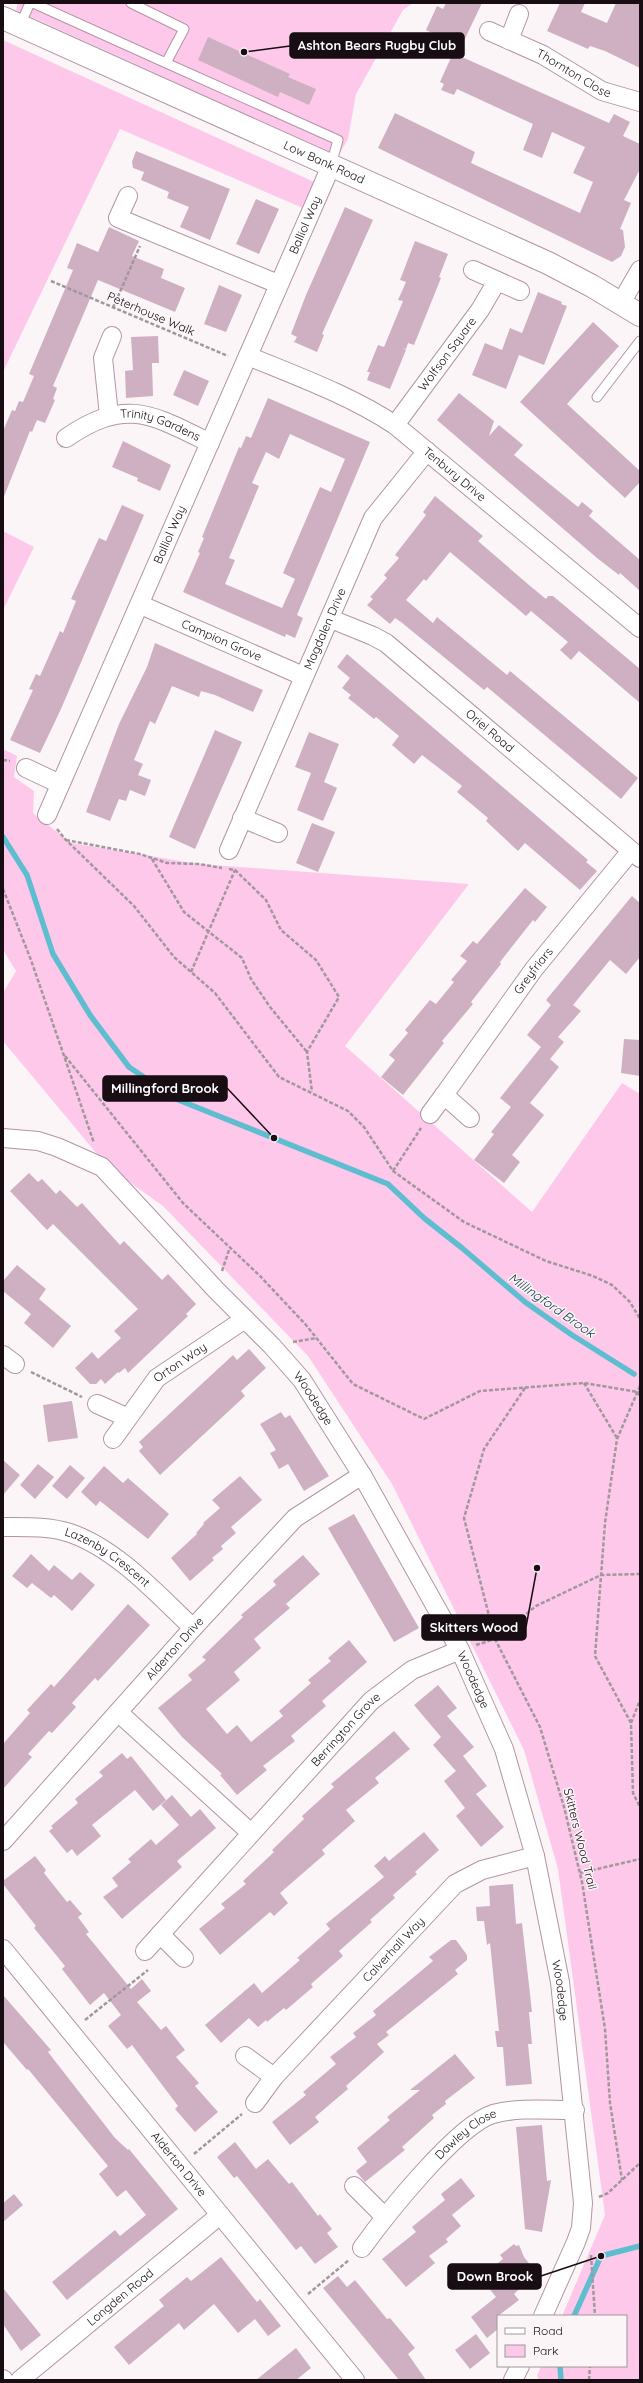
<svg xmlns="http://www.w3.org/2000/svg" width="643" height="2383" font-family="Quicksand,sans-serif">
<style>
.green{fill:#fec8ea}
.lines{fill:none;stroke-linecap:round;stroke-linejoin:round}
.stream{stroke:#5ebdce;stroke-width:5.5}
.building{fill:#cfb0c2;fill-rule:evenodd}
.service-casing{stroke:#b294a7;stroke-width:11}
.minor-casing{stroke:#b294a7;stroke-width:20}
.tertiary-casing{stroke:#b294a7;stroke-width:24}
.path{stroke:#a0989d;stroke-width:2.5;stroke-dasharray:4 2;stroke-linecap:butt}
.service{stroke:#fff;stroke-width:9}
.minor{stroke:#fff;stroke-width:18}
.tertiary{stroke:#fff;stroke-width:22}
.labels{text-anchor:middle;stroke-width:3;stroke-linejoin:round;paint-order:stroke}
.street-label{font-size:12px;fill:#170d13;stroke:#fbf5f8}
.water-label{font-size:13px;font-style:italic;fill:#144148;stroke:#fbf5f8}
.leader{fill:none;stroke:#170d13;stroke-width:1.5}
.callout-dot{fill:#170d13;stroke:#fbf5f8;stroke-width:1.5}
.callout{fill:#170d13;stroke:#170d13;stroke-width:1.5}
.callout-label{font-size:13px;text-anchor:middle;font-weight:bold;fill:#fff}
</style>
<rect width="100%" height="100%" fill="#fbf5f8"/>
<!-- green -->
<path class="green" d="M 18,3 L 413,3 L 403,10 L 356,94 L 348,139 L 338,156 L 16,10 Z
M 3,40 L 323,186 L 312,212 L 120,129 L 3,372 Z
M 3,531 L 34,547 L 3,610 Z
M 3,749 L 17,756 L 14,777 L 34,791 L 33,813 L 71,843 L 199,864 L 469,884 L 345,1046 L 532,1212 L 622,1083 L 640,1094 L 640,2380 L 539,2380 L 537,2376 L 541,2366 L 626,2366 L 626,2316 L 562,2316 L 605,2215 L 558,1869 L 524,1750 L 392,1484 L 308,1356 L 163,1206 L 107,1166 L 3,1041 L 3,993 L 16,971 L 3,950 Z"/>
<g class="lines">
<!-- stream -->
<path class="stream" d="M 3,837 L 27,875 L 53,954 L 90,1015 L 129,1067 L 176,1099 L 388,1184 L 424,1218 L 462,1248 L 525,1302 L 572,1335 L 634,1374
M 574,2316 L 601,2256 L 640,2246
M 560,2366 L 561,2380"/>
</g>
<!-- building -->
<path class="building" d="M 446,3 L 482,3 L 461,47 L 426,30 L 437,6 L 443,9 Z
M 560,3 L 585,3 L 581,12 L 607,23 L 616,3 L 640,3 L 640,68 L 605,51 L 590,46 L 588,49 L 547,31 Z
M 208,37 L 290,74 L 288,77 L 316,89 L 309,105 L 280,92 L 278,97 L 198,60 Z
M 453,53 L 609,123 L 614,114 L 630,122 L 623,136 L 640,144 L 640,169 L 624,200 L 631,203 L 620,229 L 623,230 L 625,247 L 621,256 L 612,262 L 378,148 L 395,113 L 475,152 L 471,163 L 580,213 L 593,182 L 573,173 L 585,147 L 552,132 L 542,158 L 523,150 L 533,124 L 457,89 L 454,95 L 441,90 L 444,84 L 440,82 Z
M 136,151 L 230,189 L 210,240 L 180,227 L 189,207 L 167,198 L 169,192 L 141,180 L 144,172 L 133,168 L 132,162 Z
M 256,199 L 279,209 L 259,254 L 236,244 Z
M 345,207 L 373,220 L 322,334 L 324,335 L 317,352 L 294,342 L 297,337 L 291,334 L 306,295 Z
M 109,227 L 139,241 L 132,256 L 164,269 L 161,278 L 185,288 L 175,312 L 98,280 L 53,386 L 57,388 L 53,399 L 55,400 L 45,423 L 37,420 L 32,432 L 30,431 L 3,499 L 3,431 L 12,410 L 15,411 L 19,401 L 23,402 L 34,376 L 29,374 L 73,270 L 67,268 L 77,243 L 98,252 Z
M 415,241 L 448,254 L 439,277 L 441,278 L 414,345 L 408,343 L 406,349 L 403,348 L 406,350 L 390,389 L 367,380 L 370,372 L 367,372 L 378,345 L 384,347 L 403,301 L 398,300 L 406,282 L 400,280 Z
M 219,285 L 242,295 L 226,332 L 204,324 Z
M 538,292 L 562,302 L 561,304 L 567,306 L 544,365 L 519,355 L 506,389 L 472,375 L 485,343 L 502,350 L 510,328 L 522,333 Z
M 593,322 L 619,346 L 567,404 L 640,471 L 640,482 L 625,498 L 520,402 Z
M 158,336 L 159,363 L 152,363 L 153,396 L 126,398 L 125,371 L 133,370 L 131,337 Z
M 184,370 L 209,381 L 198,406 L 173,395 Z
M 459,393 L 494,421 L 489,436 L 499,425 L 523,445 L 514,455 L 578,507 L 582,502 L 593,511 L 589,516 L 640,560 L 640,591 L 620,573 L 619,575 L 597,558 L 437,420 Z
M 268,398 L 370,442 L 297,615 L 303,618 L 295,638 L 286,634 L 285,637 L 183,592 L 200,553 L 198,552 L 204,538 L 202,537 L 239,447 L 241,448 L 246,436 L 251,438 ZM 290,434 L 345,459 L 331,492 L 320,487 L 283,573 L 295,579 L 282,608 L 225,584 L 235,560 L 229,558 L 259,486 L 252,483 L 266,452 L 279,459 Z
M 123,441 L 171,465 L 160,491 L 137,481 L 138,478 L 112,467 Z
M 435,496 L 483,536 L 478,541 L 529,585 L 546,599 L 548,596 L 553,596 L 640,669 L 640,703 L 579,651 L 571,660 L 560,650 L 568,642 L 531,611 L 526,616 L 450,552 L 426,581 L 424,579 L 406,600 L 433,623 L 437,617 L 507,675 L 510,671 L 638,778 L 621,799 L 487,687 L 484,690 L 401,622 L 395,618 L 390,624 L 367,605 L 373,599 L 370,597 L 387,578 L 384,575 L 399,558 L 395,555 L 426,515 L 423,512 Z
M 122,505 L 144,515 L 61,709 L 40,753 L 10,740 L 33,690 L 29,689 L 36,674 L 40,676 L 60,631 L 63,633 L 76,601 L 71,599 L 99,538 L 106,541 Z
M 155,643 L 263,690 L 253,712 L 215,695 L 201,691 L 199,697 L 172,686 L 155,724 L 150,721 L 134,760 L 143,764 L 138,775 L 151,780 L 145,796 L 130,790 L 126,801 L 119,799 L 110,821 L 86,812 L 119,724 L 147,667 Z
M 347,654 L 588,860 L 586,862 L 597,871 L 580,890 L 525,843 L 518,851 L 486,821 L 488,818 L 457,792 L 462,786 L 422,755 L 414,764 L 392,745 L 399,736 L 376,717 L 374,719 L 348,698 L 351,695 L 342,688 L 350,678 L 337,667 Z
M 215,730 L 242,742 L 195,849 L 169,837 Z
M 309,732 L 339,744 L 324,782 L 337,788 L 323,821 L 297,810 L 311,773 L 295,767 Z
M 312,823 L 335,832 L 318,872 L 296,863 Z
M 525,888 L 547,907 L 535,922 L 533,920 L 500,962 L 501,964 L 471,1002 L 473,1004 L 442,1041 L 444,1043 L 403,1095 L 381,1077 L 395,1060 L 389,1055 L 408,1033 L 405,1030 L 430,1000 L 436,1004 L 454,982 L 451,980 L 467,961 L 460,956 L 473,941 L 477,944 Z
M 632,896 L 640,903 L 640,957 L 626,974 L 610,960 L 573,1005 L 581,1011 L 558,1037 L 564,1042 L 550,1059 L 559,1067 L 530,1103 L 544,1115 L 512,1155 L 520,1162 L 504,1183 L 474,1160 L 494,1134 L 491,1132 L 511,1107 L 500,1098 L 541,1047 L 527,1035 L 551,1005 L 546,1000 Z
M 624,1039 L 640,1040 L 640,1076 L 621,1073 Z
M 29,1173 L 38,1182 L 42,1179 L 56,1194 L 60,1190 L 77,1207 L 82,1203 L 120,1245 L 124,1241 L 162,1280 L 168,1274 L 196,1304 L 186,1314 L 188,1316 L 128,1373 L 125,1368 L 119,1373 L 118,1372 L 105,1384 L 101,1379 L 96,1384 L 90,1384 L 75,1368 L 92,1352 L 98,1359 L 121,1338 L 114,1331 L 138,1309 L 53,1224 L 47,1230 L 10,1191 Z
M 17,1265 L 46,1289 L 39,1299 L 71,1326 L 53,1348 L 24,1323 L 31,1314 L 3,1291 L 3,1281 Z
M 249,1349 L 266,1368 L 241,1391 L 245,1396 L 160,1475 L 139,1451 L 143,1447 L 139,1442 L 233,1355 L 237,1360 Z
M 72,1401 L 78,1438 L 48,1442 L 43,1405 Z
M 281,1412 L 285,1418 L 290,1415 L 329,1476 L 304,1491 L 288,1464 L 279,1469 L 270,1453 L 276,1450 L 260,1424 Z
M 3,1460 L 20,1475 L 3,1495 Z
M 38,1464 L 54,1477 L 35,1499 L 20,1485 Z
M 70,1465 L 85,1478 L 67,1499 L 52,1486 Z
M 104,1466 L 123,1483 L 128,1478 L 169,1514 L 148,1539 L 100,1501 L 96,1506 L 81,1492 Z
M 240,1476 L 262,1500 L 231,1527 L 236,1533 L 221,1546 L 223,1549 L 212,1558 L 214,1560 L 190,1581 L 171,1558 L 197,1534 L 196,1533 L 204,1524 L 203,1523 L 220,1508 L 212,1500 Z
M 354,1514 L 419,1628 L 394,1642 L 328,1528 Z
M 31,1554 L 49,1571 L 54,1565 L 72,1580 L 80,1572 L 95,1585 L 72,1611 L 54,1595 L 51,1598 L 32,1583 L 27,1588 L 12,1576 Z
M 303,1555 L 320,1574 L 286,1604 L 290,1608 L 254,1639 L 261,1648 L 234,1672 L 240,1680 L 206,1709 L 227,1734 L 237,1725 L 251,1742 L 283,1716 L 279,1711 L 311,1683 L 308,1680 L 331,1661 L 328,1658 L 349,1640 L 367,1662 L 322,1701 L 326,1706 L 291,1736 L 295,1741 L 263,1766 L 267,1770 L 237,1795 L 220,1775 L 222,1774 L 182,1737 L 158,1708 L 192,1680 L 188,1675 L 206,1660 L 202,1657 L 243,1617 L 241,1615 L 276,1585 L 273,1581 Z
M 128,1604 L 150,1625 L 98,1681 L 95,1678 L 72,1703 L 76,1707 L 52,1733 L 49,1731 L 28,1754 L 32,1757 L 3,1789 L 3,1744 L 30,1713 L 27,1710 L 51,1684 L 54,1687 Z
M 438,1685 L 457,1708 L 447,1716 L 474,1747 L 463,1756 L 487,1786 L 476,1794 L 504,1827 L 481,1847 L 456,1816 L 465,1808 L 444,1781 L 456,1771 L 433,1745 L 441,1737 L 414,1705 Z
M 394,1731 L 410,1749 L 375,1778 L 379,1783 L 346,1810 L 355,1821 L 322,1850 L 325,1854 L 280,1893 L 288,1903 L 274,1916 L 270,1912 L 220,1955 L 199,1929 L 225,1908 L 221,1904 L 246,1884 L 243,1881 L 274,1852 L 272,1850 L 304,1819 L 302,1816 L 334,1787 L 331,1784 Z
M 122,1753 L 127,1759 L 131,1756 L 166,1800 L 153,1811 L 135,1790 L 92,1825 L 101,1836 L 77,1856 L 72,1849 L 67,1853 L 49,1831 L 53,1828 L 51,1826 L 78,1803 L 75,1799 L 103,1776 L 99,1772 Z
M 172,1795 L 191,1817 L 200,1809 L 216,1828 L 177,1861 L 182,1867 L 122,1919 L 103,1897 L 118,1886 L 112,1878 L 131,1862 L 128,1859 L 151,1839 L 156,1845 L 179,1825 L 161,1805 Z
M 424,1832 L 439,1850 L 415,1872 L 417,1874 L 393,1895 L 395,1898 L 370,1920 L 372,1922 L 339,1951 L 343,1956 L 311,1984 L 313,1987 L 286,2010 L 284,2008 L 267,2022 L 266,2020 L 258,2027 L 249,2018 L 221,2043 L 205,2025 L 254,1983 L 262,1993 L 300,1960 L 297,1958 L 330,1929 L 326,1924 L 384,1877 L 374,1866 L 385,1856 L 389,1861 Z
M 35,1856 L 46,1870 L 44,1873 L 67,1902 L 70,1900 L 82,1914 L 78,1917 L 89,1932 L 86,1934 L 131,1989 L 142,1979 L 151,1991 L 137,2002 L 161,2030 L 166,2026 L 185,2050 L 176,2057 L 199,2083 L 195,2086 L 218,2112 L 195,2132 L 175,2109 L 178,2106 L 132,2045 L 127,2049 L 108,2026 L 121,2015 L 104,1993 L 90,2005 L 62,1969 L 65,1966 L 34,1928 L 36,1926 L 3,1884 L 3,1881 Z
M 513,1884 L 516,1924 L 522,1923 L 532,2012 L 529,2012 L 532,2044 L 528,2044 L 532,2084 L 506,2086 L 503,2047 L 497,2047 L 495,2031 L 499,2031 L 490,1943 L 487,1945 L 484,1921 L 477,1921 L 476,1907 L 490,1906 L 489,1886 Z
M 451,1940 L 456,1940 L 467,1955 L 467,1960 L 455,1970 L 458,1974 L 386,2032 L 389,2035 L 377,2044 L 384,2052 L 346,2086 L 348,2089 L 315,2117 L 319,2122 L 290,2145 L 272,2122 L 306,2095 L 303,2092 L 336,2064 L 330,2057 L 356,2037 L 353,2033 L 376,2015 L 373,2011 L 433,1961 L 429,1957 Z
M 3,1995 L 51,2050 L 48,2052 L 115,2138 L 128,2150 L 129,2149 L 178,2209 L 67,2300 L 52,2282 L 115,2230 L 120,2236 L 146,2215 L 126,2190 L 117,2197 L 99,2174 L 108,2166 L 28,2069 L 27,2070 L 3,2042 Z
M 455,2054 L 475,2078 L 445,2101 L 446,2104 L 432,2115 L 434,2118 L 402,2147 L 405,2150 L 365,2182 L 356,2171 L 367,2162 L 357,2148 L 390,2120 L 387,2117 L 420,2090 L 410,2090 Z
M 542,2125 L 547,2181 L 551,2180 L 542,2232 L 525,2229 L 516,2127 Z
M 235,2142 L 256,2169 L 268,2159 L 289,2184 L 292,2182 L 318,2216 L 320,2214 L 332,2229 L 327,2233 L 338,2247 L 315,2264 L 301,2246 L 296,2250 L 237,2176 L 234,2178 L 217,2157 Z
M 461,2178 L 475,2196 L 452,2215 L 461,2226 L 446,2239 L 448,2242 L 429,2256 L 435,2263 L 406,2287 L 382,2259 L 416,2232 L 412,2227 L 445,2200 L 441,2194 Z
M 14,2194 L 23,2205 L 3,2222 L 3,2203 Z
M 514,2244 L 516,2246 L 519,2245 L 524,2257 L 533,2268 L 515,2282 L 520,2288 L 514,2294 L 519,2300 L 498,2316 L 498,2329 L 487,2338 L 471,2317 L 496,2297 L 480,2277 L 503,2259 L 500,2255 Z
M 221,2257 L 257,2302 L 260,2299 L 281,2326 L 268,2336 L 255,2319 L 238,2333 L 214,2304 L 184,2330 L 179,2323 L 129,2365 L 114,2347 L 164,2306 L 159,2300 L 187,2277 L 191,2281 Z
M 338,2276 L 347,2287 L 355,2280 L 387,2319 L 390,2318 L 415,2348 L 408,2354 L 426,2380 L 399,2380 L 323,2288 Z
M 3,2288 L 41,2335 L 21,2351 L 3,2324 Z
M 476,2334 L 490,2353 L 470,2369 L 455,2350 Z
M 296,2348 L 311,2368 L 296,2380 L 256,2380 Z"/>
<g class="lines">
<defs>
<path id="service" d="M 33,3 L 166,63 L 184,29 L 131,3
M 20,25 L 30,3
M 166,63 L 338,140 L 331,165
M 597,397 L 640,341"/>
<g id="minor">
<path id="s1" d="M 489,31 L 543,55 L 602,91 L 640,102"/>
<path d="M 509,40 L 519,14"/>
<path d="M 128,196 L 118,218 L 278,284"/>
<path d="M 473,270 L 520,291"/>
<path d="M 621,303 L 640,270"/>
<path id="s2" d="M 248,356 C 299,377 349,395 395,425 L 640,628"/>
<path d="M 109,415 L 103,358 L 112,336"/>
<path id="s3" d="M 395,425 L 480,310 L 497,281"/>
<path id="s4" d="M 66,438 C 126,397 151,414 210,443"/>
<path id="s5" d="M 141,605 L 303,676"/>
<path id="s6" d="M 331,619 L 373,636 L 386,643 L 640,858"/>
<path d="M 26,768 L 60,784"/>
<path id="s7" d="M 47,815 L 331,166"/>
<path d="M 242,818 L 278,833"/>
<path id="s8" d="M 229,850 L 373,518 L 427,451"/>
<path id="s9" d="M 444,1095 L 534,969 L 630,852"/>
<path d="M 430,1114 L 444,1095 L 470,1118"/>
<path id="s10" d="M 3,1138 L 38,1141 L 57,1147 L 102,1167 L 216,1290 L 272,1346 L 302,1380 L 362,1475 L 460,1650 L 504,1749 L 535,1856 L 560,1982 L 583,2203 L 581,2228 L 576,2242 L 543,2316"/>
<path d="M 3,1355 L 15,1364"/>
<path d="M 97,1404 L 126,1417"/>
<path id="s11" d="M 113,1439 L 157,1378 L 245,1319"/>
<path id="s12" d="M 3,1527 C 25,1527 49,1526 70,1533 C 117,1549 158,1595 193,1628"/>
<path d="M 119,1713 L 251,1833"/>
<path id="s13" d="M 3,1841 L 193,1628 L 295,1518 L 362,1475"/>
<path d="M 160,1934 L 184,1958"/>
<path id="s14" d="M 3,1949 L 355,2380"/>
<path id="s15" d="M 145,1951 L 371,1701 L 412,1670 L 460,1650"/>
<path d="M 245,2056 L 274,2077"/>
<path id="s16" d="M 255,2103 L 274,2077 L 455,1884 L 482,1870 L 535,1856"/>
<path d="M 354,2186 L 384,2216"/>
<path id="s17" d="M 362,2248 C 385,2216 457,2125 493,2114 C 519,2107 548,2110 575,2110"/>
<path d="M 3,2379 L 4,2380"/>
<path id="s18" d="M 20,2380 L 220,2215"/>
<path d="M 513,2380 L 520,2366"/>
</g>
<g id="tertiary">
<path id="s19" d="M 3,18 L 548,263 L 592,286 L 640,315"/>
</g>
</defs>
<!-- service casing -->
<use href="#service" class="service-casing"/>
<!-- minor casing -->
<use href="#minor" class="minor-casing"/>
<!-- tertiary casing -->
<use href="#tertiary" class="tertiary-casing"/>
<!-- path -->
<path class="path" d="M 51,281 L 228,356
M 113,308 L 140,246
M 3,760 L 10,761
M 57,829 L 65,839 L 134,906 L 174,957 L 215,993 L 279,1077 L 348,1111 L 364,1127 L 393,1171 L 464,1222 L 546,1261 L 593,1276 L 612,1285 L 630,1302 L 640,1319
M 66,840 L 140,854 L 167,863 L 199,864 L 222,868
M 152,859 L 184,912 L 242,958 L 251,979 L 270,1007 L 307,1052
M 229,869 L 235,870 L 266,900 L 281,930 L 316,960 L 339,997 L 307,1052 L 312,1092
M 3,889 L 31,960 L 94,1143
M 191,972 L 235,870
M 65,1056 L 183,1203 L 260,1276 L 306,1325 L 353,1384 L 424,1419 L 480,1391 L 584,1383 L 638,1392 L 640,1396
M 393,1171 L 421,1128
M 222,1271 L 230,1247
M 293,1342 L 317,1338
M 31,1372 L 82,1397
M 584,1383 L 617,1438
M 640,1386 L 617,1439 L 605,1523 L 595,1656 L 631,1723 L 633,1793 L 640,1807
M 525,1388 L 484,1449 L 464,1518 L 495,1639 L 540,1727 L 564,1807 L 582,1882 L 605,2029 L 610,2103 L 622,2180
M 476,1645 L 495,1639 L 536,1606 L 601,1575 L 640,1574
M 631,1723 L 640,1700
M 580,1873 L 640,1859
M 85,2020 L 148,1970
M 194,2154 L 242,2114
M 599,2197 L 608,2193 L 640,2163
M 591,2255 L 595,2316
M 308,2294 L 349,2260
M 589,2380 L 590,2366"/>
<!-- service -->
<use href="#service" class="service"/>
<!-- minor -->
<use href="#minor" class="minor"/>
<!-- tertiary -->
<use href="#tertiary" class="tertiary"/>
</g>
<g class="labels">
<!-- street labels -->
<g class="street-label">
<text dy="4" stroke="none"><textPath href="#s1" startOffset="95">Thornton Close</textPath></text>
<text dy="4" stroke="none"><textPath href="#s19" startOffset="352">Low Bank Road</textPath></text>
<text dy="4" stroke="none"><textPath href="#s7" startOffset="644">Balliol Way</textPath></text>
<text transform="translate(151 314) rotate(23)" y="4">Peterhouse Walk</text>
<text dy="4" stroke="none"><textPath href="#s3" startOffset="88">Wolfson Square</textPath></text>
<text dy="4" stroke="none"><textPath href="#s4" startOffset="102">Trinity Gardens</textPath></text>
<text dy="4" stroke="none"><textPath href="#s2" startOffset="240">Tenbury Drive</textPath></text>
<text dy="4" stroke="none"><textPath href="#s7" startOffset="306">Balliol Way</textPath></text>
<text dy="4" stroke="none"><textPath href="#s8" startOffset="241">Magdalen Drive</textPath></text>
<text dy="4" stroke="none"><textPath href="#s5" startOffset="88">Campion Grove</textPath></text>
<text dy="4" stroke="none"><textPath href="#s6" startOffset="196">Oriel Road</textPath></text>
<text dy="4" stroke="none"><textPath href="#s9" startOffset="153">Greyfriars</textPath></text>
<text dy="4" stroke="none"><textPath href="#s11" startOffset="103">Orton Way</textPath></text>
<text dy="4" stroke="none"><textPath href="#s10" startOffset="418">Woodedge</textPath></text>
<text dy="4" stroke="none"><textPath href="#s12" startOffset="112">Lazenby Crescent</textPath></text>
<text dy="4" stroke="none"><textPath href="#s13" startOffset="258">Alderton Drive</textPath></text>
<text dy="4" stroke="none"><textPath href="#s10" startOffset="742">Woodedge</textPath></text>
<text dy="4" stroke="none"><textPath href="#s15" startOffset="299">Berrington Grove</textPath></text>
<text transform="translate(580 1839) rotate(76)" y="4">Skitters Wood Trail</text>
<text dy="4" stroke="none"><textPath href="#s16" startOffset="207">Calverhall Way</textPath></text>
<text dy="4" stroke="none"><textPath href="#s10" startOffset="1066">Woodedge</textPath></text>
<text dy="4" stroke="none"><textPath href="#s17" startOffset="155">Dawley Close</textPath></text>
<text dy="4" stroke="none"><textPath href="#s14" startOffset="278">Alderton Drive</textPath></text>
<text dy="4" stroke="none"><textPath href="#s18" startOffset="130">Longden Road</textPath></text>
</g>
<!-- water labels -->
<g class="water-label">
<text transform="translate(552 1305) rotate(35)" y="5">Millingford Brook</text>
</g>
</g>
<!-- callouts -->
<path class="leader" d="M244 52L290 46M274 1138L227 1088M537 1568L526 1627M601 2256L541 2276"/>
<g class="callout-dot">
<circle cx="244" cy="52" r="4"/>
<circle cx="274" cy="1138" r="4"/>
<circle cx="537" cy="1568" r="4"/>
<circle cx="601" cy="2256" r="4"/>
</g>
<g class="callout">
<rect x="290" y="33" width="174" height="25" rx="4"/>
<rect x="103" y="1076" width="124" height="25" rx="4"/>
<rect x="422" y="1615" width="104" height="25" rx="4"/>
<rect x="448" y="2264" width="93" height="25" rx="4"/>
</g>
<g class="callout-label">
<text x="377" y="50">Ashton Bears Rugby Club</text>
<text x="165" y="1093">Millingford Brook</text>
<text x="474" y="1632">Skitters Wood</text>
<text x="495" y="2281">Down Brook</text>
</g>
<!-- border -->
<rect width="643" height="2383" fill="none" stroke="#170d13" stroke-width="8"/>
<!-- legend -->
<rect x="497" y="2315" width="130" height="52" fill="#fbf5f8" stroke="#a0989c"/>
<rect x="505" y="2328" width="20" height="6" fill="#ffffff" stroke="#a0989c"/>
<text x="533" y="2335" font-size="12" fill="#170d13">Road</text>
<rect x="505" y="2345" width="20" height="12" fill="#fec8ea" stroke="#a0989c"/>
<text x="533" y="2355" font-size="12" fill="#170d13">Park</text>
</svg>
